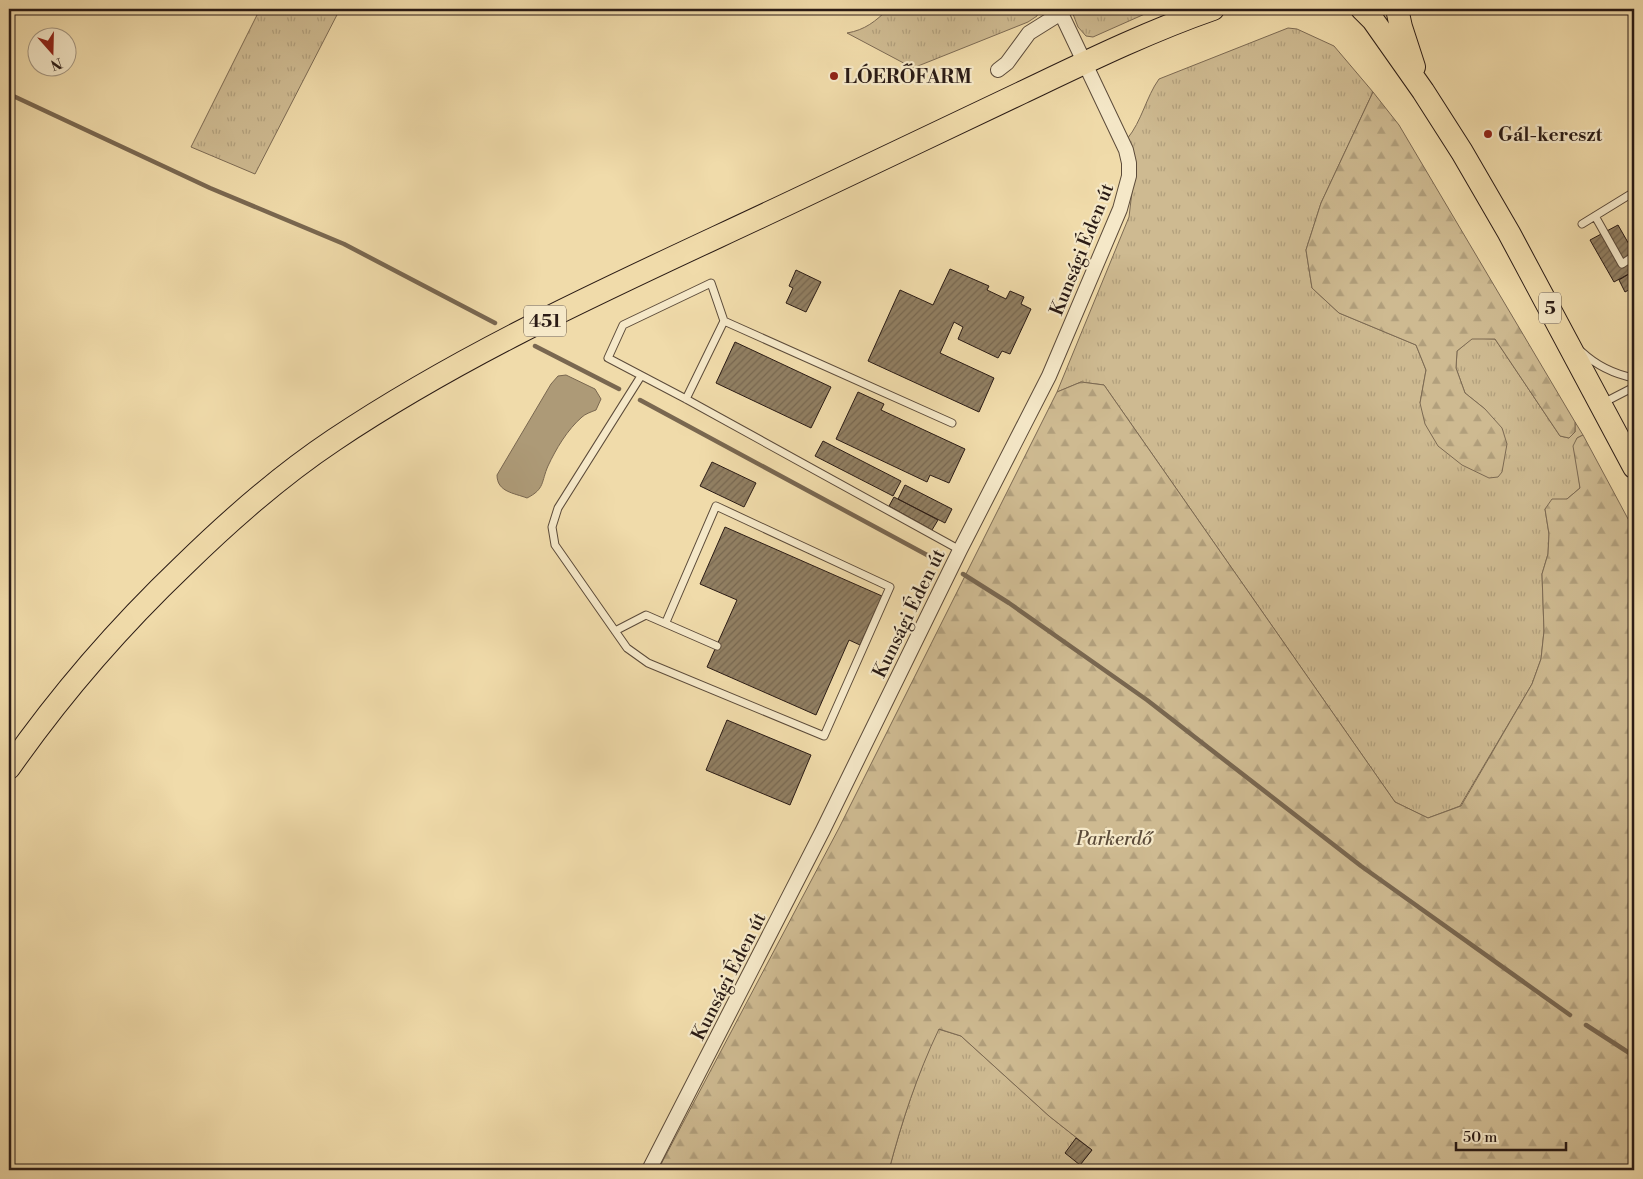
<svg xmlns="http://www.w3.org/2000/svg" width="1643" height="1179" font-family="'Libre Bodoni',serif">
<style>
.grass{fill:url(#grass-tufts);stroke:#7c6a53}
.forest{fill:url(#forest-firs);stroke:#7c6a53}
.water{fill:#ad9a77;stroke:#796750}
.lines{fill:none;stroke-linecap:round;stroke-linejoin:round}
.stream{stroke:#796750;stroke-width:4.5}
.building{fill:url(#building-hatch);stroke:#2a1b15}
.lane-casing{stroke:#5c4b3a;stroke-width:9}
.street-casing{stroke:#5c4b3a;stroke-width:16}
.primary-casing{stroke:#2a1b15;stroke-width:24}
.lane{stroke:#f5e8c8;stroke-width:7}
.street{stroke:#f5e8c8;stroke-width:14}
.primary{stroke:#f0dbaa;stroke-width:22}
.poi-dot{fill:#8f2418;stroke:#f5e8c8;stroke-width:2}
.labels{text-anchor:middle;stroke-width:4.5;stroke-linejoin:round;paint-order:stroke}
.shield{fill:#f5e8c8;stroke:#67584b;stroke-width:1}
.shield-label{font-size:18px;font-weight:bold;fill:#2a1b15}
.poi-label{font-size:19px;font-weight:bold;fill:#2a1b15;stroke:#f5e8c8;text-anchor:start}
.street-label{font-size:19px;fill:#2a1b15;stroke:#f5e8c8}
.park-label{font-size:19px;font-style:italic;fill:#5b4b3a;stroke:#f5e8c8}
</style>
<defs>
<pattern id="grass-tufts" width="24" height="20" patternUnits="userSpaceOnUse" patternTransform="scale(1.25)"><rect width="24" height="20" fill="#ceba91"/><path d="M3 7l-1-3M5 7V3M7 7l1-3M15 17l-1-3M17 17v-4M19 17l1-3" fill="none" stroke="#b19f7c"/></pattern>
<pattern id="forest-firs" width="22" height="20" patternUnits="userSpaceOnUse" patternTransform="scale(1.25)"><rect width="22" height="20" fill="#ceba91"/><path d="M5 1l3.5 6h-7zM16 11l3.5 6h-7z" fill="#b19f7c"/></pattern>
<pattern id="building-hatch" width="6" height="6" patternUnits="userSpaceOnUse" patternTransform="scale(1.25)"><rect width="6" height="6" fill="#917f62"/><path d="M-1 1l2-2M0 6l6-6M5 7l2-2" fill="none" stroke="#776750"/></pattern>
</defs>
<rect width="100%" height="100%" fill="#f0dbaa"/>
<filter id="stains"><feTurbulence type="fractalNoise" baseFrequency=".004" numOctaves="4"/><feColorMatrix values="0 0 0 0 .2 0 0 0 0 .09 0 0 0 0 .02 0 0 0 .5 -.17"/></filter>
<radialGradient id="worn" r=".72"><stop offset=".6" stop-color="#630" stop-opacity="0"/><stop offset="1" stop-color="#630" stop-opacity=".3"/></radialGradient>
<!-- grass -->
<path class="grass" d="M 260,9 L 340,9 L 255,174 L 191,147 Z
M 888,9 L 1039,9 L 1037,16 L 1028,22 L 913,68 L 847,33 C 865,30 876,21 888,9 Z
M 1071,9 L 1156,9 L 1093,37 L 1086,36 L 1078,27 Z
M 1288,28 L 1297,29 L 1334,46 L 1373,92 L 1321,203 L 1306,250 L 1312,288 L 1339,313 L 1416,345 L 1426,370 L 1420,403 L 1485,409 L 1465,393 L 1456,368 L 1457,351 L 1472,338 L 1495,339 L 1560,436 L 1569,438 L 1575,432 L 1575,422 L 1583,435 L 1577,438 L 1578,472 L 1580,488 L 1567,499 L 1545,509 L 1549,534 L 1548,554 L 1542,574 L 1544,631 L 1541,659 L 1532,684 L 1460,806 L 1428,818 L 1395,802 L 1104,385 L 1081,382 L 1057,392 L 1129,217 L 1135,166 L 1127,139 C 1142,121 1146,97 1159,79 Z
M 938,1029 L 961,1036 L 1049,1116 L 1092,1150 L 1080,1165 L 1083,1170 L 889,1170 C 902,1121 917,1075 938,1029 Z"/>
<!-- forest -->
<path class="forest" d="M 1373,92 L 1399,125 L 1575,422 L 1575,432 L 1569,438 L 1560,436 L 1495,339 L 1472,339 L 1457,351 L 1456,368 L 1465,393 L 1485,409 L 1502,428 L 1507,444 L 1502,472 L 1498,477 L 1489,478 L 1462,465 L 1438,446 L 1425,424 L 1420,403 L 1426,370 L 1416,345 L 1339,313 L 1312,288 L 1306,250 L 1321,203 Z
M 1081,382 L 1104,385 L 1395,802 L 1428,818 L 1461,806 L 1532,684 L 1541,659 L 1544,631 L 1542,574 L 1548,554 L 1549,534 L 1545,509 L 1552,499 L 1567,499 L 1580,488 L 1573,446 L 1577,438 L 1583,435 L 1634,530 L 1634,1170 L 1083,1170 L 1080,1165 L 1092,1150 L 1049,1116 L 961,1036 L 939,1029 C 917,1075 902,1121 889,1170 L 658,1170 L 839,828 L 1057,392 Z"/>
<!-- water -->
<path class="water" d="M 566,375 L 595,389 L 601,399 L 596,410 C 591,412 585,414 582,417 C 567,430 556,449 548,466 C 541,482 545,489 527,498 C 514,493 497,492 497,475 L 551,384 L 558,376 Z"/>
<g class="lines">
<!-- stream -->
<path class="stream" d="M 9,94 L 210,188 L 344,244 L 495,323
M 535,346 L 619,389
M 640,400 L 940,562
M 963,574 L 1009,603 L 1147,700 L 1361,866 L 1570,1015
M 1586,1025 L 1634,1056"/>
</g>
<!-- building -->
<path class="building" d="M 1618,225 L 1634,253 L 1634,271 L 1614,282 L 1590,240 Z
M 950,269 L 989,286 L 987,290 L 1006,299 L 1010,291 L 1024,297 L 1021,304 L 1031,309 L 1010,354 L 1002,351 L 998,358 L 958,339 L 963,327 L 954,322 L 940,353 L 994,378 L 979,412 L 868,361 L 900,290 L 933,305 Z
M 796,270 L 821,282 L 806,312 L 786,303 L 793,288 L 789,286 Z
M 1634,271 L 1634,287 L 1625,292 L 1619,280 Z
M 735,342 L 831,387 L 811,428 L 716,383 Z
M 858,392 L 884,404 L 881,410 L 965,449 L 949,483 L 930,475 L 927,482 L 836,439 Z
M 823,441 L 901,481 L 893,496 L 815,456 Z
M 712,462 L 756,483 L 744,507 L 700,486 Z
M 905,485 L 952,509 L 945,523 L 898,499 Z
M 894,497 L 938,520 L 932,530 L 889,506 Z
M 725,527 L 882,596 L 860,645 L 849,640 L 816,715 L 707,667 L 737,600 L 700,584 Z
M 727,720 L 811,755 L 790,805 L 706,770 Z
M 1076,1138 L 1092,1150 L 1080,1165 L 1065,1153 Z"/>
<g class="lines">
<defs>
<path id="lane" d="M 1595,216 L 1622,264 L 1634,256
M 1582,224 L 1634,192
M 724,321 L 952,423
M 1582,352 C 1597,366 1614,374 1634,378
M 641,376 L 558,508 L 552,527 L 555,545 L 627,648 L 648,663 L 824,736 L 890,587 L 716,506 L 666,622
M 686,399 L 724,321 L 711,283 L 623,325 L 608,358 L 686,399 L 960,550
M 1603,403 L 1634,387
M 1634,412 L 1634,442
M 615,631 L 646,615 L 717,646"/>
<path id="street" d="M 998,70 L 1007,63 L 1029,33 L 1061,13
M 649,1170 L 823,830 L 960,550 L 1049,376 L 1120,209 L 1129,176 L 1129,163 L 1126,150 L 1059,9"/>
<path id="primary" d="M 1362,9 L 1373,20 L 1423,91 L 1462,152 L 1509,233 L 1634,467
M 1397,9 L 1401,27 L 1414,67
M 9,768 C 60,695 119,627 184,565 C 230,520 280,476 334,440 C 485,339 654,268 817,190 C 885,158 953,125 1021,93 C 1084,63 1147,32 1213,9"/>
</defs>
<!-- lane casing -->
<use href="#lane" class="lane-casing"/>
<!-- street casing -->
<use href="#street" class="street-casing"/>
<!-- primary casing -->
<use href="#primary" class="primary-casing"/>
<!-- lane -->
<use href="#lane" class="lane"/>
<!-- street -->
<use href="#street" class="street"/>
<!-- primary -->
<use href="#primary" class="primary"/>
</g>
<!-- markers -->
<g class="poi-dot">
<circle cx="834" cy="76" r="5"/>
<circle cx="1488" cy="134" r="5"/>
</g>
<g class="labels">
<!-- shield labels -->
<g class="shield">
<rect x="1539" y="292.5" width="22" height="31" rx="4"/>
<rect x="524" y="305.5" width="42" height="31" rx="4"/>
</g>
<g class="shield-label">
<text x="1550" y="314">5</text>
<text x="545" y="327">451</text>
</g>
<!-- poi labels -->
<g class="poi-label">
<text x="844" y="83">LÓERŐFARM</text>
<text x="1498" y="141">Gál-kereszt</text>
</g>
<!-- street labels -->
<g class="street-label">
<text transform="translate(1081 249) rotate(-68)" y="7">Kunsági Éden út</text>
<text transform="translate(908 613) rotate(-64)" y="7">Kunsági Éden út</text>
<text transform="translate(728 976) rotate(-63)" y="7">Kunsági Éden út</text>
</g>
<!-- park labels -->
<g class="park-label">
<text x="1114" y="845">Parkerdő</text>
</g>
</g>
<!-- margin -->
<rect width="1643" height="1179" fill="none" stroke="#f0dbaa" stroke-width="30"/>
<rect x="10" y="10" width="1623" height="1159" fill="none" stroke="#2a1b15" stroke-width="2.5"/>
<rect x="15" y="15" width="1613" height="1149" fill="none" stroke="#2a1b15"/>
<!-- north arrow -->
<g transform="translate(52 52) rotate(160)"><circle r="24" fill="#f5e8c8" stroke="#a49680"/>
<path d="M0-4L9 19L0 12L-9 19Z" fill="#8f2418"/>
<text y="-8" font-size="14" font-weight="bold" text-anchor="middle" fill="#2a1b15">N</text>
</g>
<!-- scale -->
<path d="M1456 1142v8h110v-8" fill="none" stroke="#2a1b15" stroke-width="2.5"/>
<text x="1463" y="1142" font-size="15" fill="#2a1b15" stroke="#f5e8c8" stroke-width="4" paint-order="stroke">50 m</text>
<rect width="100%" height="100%" filter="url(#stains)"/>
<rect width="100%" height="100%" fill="url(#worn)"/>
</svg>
